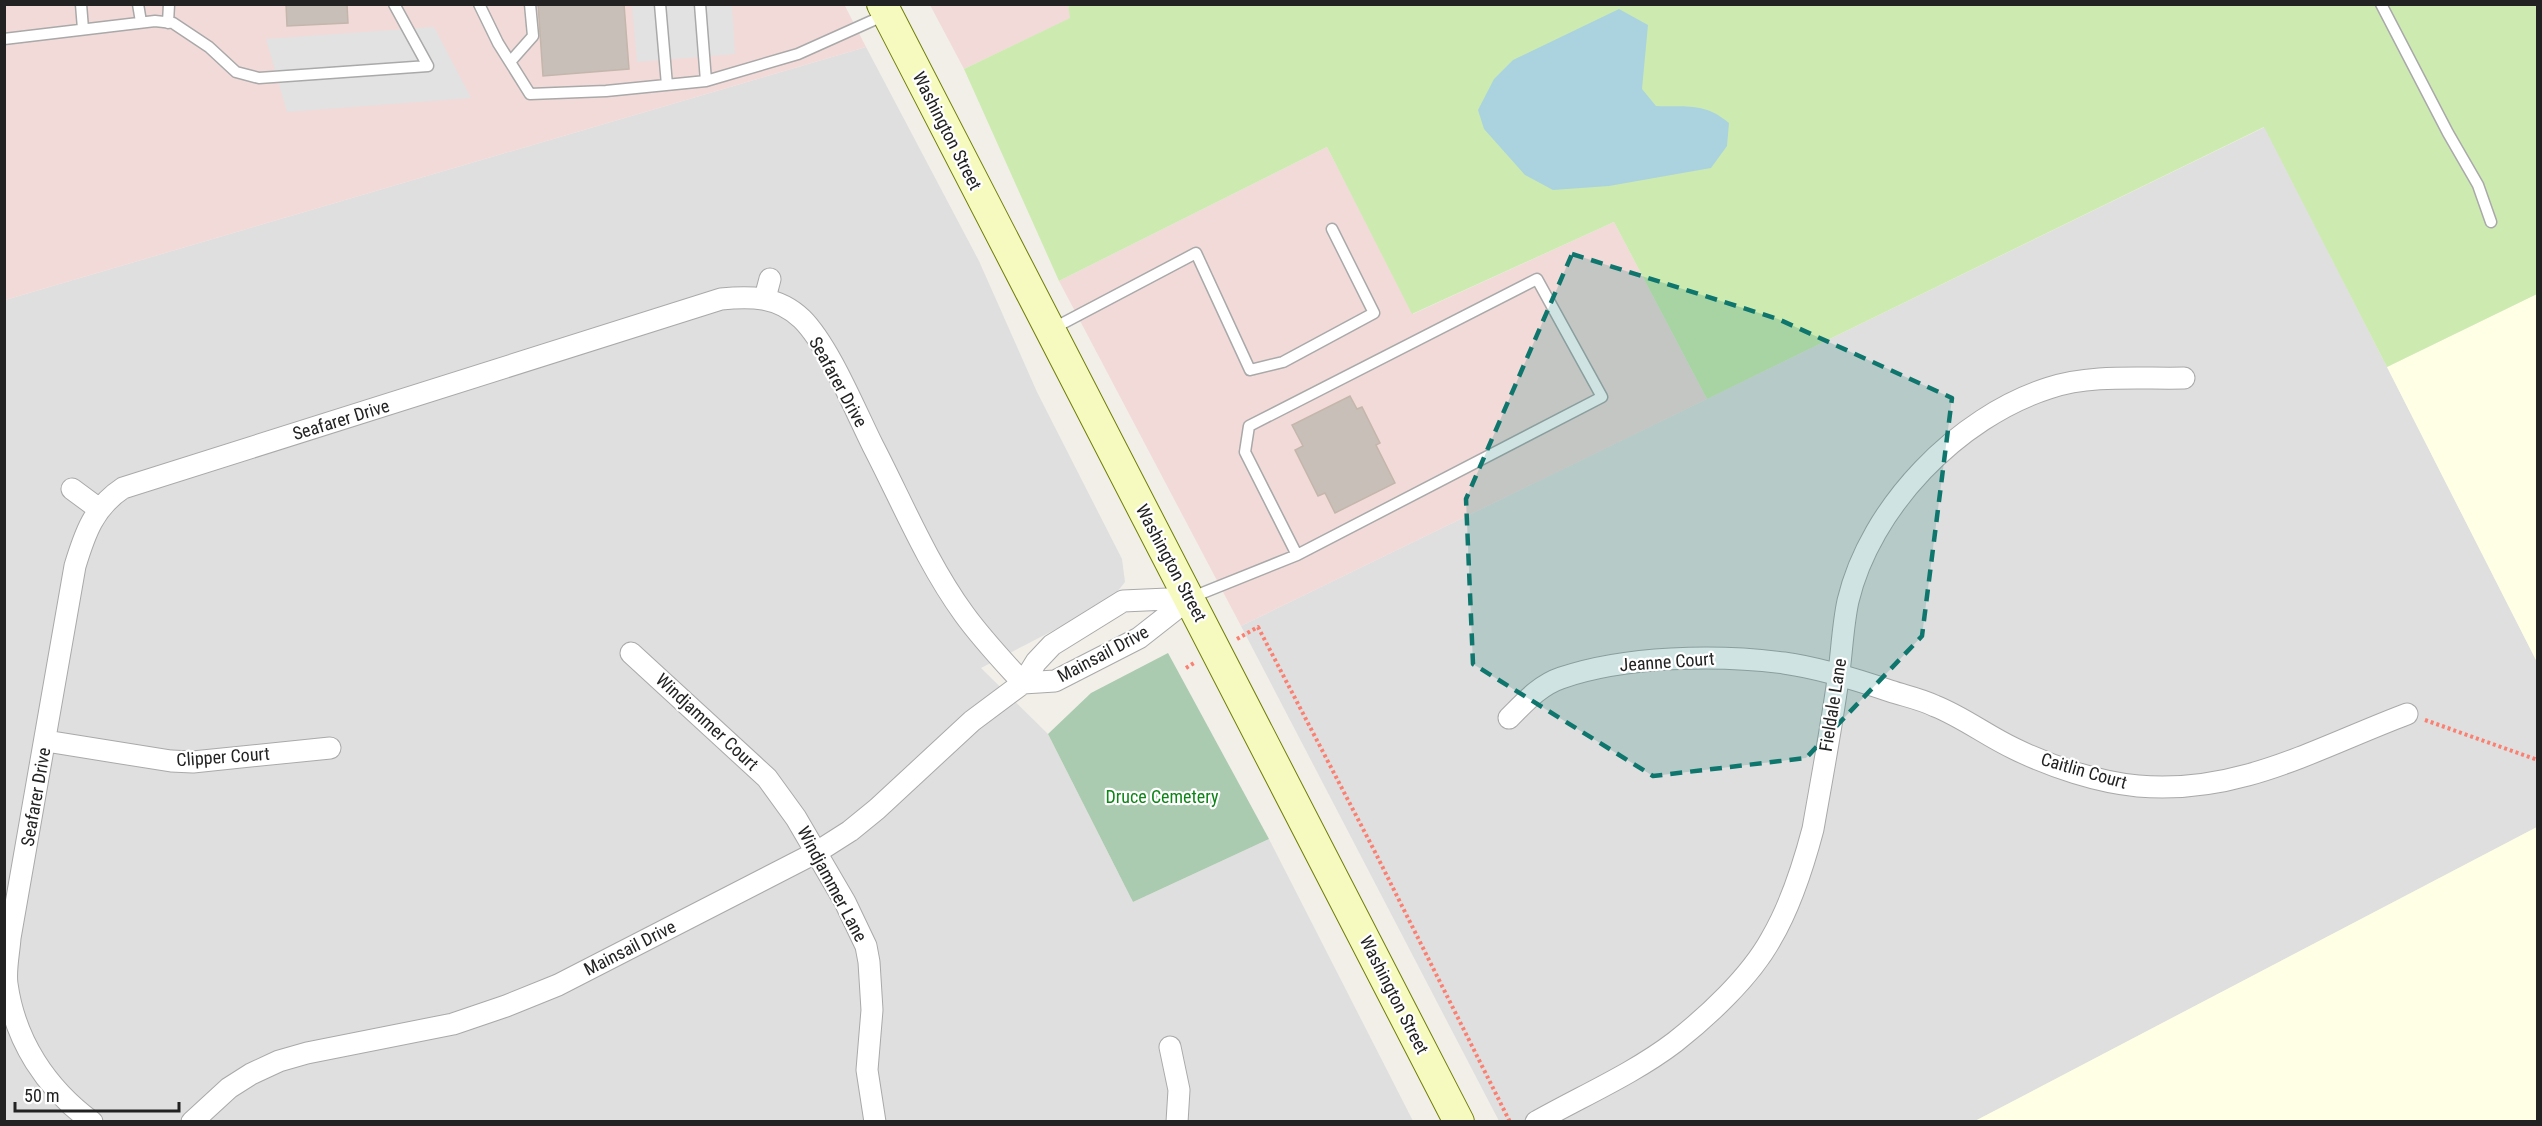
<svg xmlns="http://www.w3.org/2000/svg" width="2542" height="1126" font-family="'Roboto Condensed',sans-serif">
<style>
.residential{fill:#e0dfdf}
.commercial{fill:#f2dad9}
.education{fill:#ffffe5}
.grass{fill:#cdebb0}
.cemetery{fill:#aacbaf}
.parking{fill:#e2e2e2}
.water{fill:#aad3df}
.building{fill:#c7bfb8;stroke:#c4b6ab;stroke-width:1.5}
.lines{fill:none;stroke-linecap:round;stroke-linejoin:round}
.service-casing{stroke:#a9a9a9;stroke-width:13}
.minor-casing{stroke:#a9a9a9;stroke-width:23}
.secondary-casing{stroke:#707d05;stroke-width:32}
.path{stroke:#fa8072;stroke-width:4;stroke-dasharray:3 3;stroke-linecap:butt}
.service{stroke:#fff;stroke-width:10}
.minor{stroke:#fff;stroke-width:21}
.secondary{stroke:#f7fabf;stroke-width:30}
.marked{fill:#0f766e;fill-opacity:0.2;stroke:#0f766e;stroke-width:4.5;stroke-dasharray:12 8;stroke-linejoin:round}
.labels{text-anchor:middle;stroke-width:4.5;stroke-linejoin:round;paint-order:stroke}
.street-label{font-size:18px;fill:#222;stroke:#fff}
.park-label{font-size:18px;fill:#0c8416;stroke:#fff}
</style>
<rect width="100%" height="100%" fill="#f2efe9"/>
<!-- residential -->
<path class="residential" d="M 866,47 L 979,261 L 1037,392 L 1122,559 L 1125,582 L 1110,601 L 981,668 L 1048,734 L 1133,902 L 1269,839 L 1413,1121 L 5,1122 L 5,300 Z
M 2265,127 L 2537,662 L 2537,827 L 1975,1121 L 1499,1121 L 1241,626 Z"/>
<!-- commercial -->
<path class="commercial" d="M 844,4 L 866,47 L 5,300 L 5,5 Z
M 930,5 L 1068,5 L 1071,18 L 964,69 Z
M 1327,147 L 1413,314 L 1614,222 L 1707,399 L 1241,626 L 1059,281 Z"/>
<!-- education -->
<path class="education" d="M 2537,294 L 2537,662 L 2387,367 Z
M 2537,827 L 2537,1121 L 1975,1121 Z"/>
<!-- grass -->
<path class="grass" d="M 1068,4 L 2537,5 L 2537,294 L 2387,367 L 2264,127 L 1707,399 L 1614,222 L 1412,314 L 1327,147 L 1059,281 L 964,69 L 1070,18 Z"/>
<!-- cemetery -->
<path class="cemetery" d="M 1168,653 L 1269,839 L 1133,902 L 1048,734 L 1091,693 Z"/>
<!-- parking -->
<path class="parking" d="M 632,5 L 732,5 L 735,54 L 637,62 Z
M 434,27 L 471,98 L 287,112 L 266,39 Z"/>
<!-- water -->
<path class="water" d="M 1619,9 L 1648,25 L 1642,89 L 1656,106 C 1685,107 1705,102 1729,123 L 1727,146 L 1711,168 L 1609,186 L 1553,190 L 1525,175 L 1484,129 L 1478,110 L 1494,79 L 1513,60 Z"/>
<!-- building -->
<path class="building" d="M 286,4 L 347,4 L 348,23 L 287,26 Z
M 538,4 L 624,4 L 629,69 L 543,76 Z
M 1350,396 L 1357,409 L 1362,407 L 1380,443 L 1376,445 L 1395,483 L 1335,513 L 1325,493 L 1318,496 L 1295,450 L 1303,446 L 1292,425 Z"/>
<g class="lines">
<defs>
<path id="service" d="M 81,4 L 83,29
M 138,4 L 141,22
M 479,4 L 498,43 L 530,94 L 606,91 L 706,81 L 798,54 L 885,15
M 660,4 L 667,85
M 700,4 L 706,81
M 2381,4 L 2448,133 L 2478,185 L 2491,222
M 168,23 L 169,4
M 4,39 L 155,21 L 173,23 L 209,47 L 236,72 L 259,78 L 428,66 L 394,4
M 510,62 L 533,36 L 530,4
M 1052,329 L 1196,253 L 1250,370 L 1283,362 L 1374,313 L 1332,229
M 1190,598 L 1297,555 L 1602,397 L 1537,279 L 1249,426 L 1245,452 L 1297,555"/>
<path id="minor" d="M 765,298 L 770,279
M 72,489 L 99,509
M 631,653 L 767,778 L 796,818 L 845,902 L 866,946 L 869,962 L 872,1010 L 867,1070 L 875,1122
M 1023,683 L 1055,681 L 1139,638 L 1190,598
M 1509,718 C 1525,702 1540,685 1561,678 C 1625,656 1717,654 1784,663 C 1820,668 1855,679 1890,691 C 1905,696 1921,699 1935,706 C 1963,717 1987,736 2015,749 C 2052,767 2097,782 2138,786 C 2238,795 2317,748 2407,714
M 46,741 L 171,761 L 193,762 L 330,748
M 1170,1047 L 1179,1090 L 1177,1122
M 92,1122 C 46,1088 15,1041 7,984 C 5,970 9,953 10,938 L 75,566 C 85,533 94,507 123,488 L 721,299 C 751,296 778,296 802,319 C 829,346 855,410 873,446 C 902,502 927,563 964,614 C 982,639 1003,661 1023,683
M 192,1122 L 229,1088 L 251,1074 L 279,1061 L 307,1053 L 453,1024 L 506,1006 L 558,985 L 817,852 L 850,831 L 877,809 L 972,721 L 1023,683 L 1036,662 L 1052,645 L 1123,601 L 1190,598
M 1536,1122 C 1582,1096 1633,1074 1675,1042 C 1708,1016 1750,977 1771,939 C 1791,905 1803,867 1813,829 C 1822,777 1832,725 1839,672 C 1842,649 1843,624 1848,601 C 1870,507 1958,417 2049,388 C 2091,374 2140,379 2184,378"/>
<path id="secondary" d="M 882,4 L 1459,1122"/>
</defs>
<!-- service casing -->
<use href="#service" class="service-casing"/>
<!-- minor casing -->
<use href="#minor" class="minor-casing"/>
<!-- secondary casing -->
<use href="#secondary" class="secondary-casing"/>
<!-- path -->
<path class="path" d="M 1237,639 L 1258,627 L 1374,850 L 1510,1122
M 1186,668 L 1194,663
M 2425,720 L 2538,760"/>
<!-- service -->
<use href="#service" class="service"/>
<!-- minor -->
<use href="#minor" class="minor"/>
<!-- secondary -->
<use href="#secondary" class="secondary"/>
</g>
<!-- marked area -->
<path class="marked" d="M 1572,254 L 1778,319 L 1952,398 L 1922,636 L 1806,758 L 1653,776 L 1473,664 L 1466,499 Z"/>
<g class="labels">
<!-- street labels -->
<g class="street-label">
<text transform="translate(947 131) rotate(63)" y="6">Washington Street</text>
<text transform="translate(838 382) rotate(61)" y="6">Seafarer Drive</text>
<text transform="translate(341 420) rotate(-17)" y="6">Seafarer Drive</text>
<text transform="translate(1171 563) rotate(62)" y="6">Washington Street</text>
<text transform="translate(1103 654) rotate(-28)" y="6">Mainsail Drive</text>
<text transform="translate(1667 662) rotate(-4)" y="6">Jeanne Court</text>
<text transform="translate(1833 705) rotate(-81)" y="6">Fieldale Lane</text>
<text transform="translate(707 722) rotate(43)" y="6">Windjammer Court</text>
<text transform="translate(223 757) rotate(-4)" y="6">Clipper Court</text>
<text transform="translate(2084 771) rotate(16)" y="6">Caitlin Court</text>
<text transform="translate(36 797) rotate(-80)" y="6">Seafarer Drive</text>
<text transform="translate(832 884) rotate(62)" y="6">Windjammer Lane</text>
<text transform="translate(630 948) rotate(-27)" y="6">Mainsail Drive</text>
<text transform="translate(1394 995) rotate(63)" y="6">Washington Street</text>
</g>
<!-- park labels -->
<g class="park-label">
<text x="1162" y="803">Druce Cemetery</text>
</g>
</g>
<!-- border -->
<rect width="2542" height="1126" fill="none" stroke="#222222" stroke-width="12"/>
<!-- scale -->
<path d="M15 1102v9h164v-9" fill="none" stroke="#222222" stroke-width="3"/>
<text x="24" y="1102" font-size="18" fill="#222222" stroke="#ffffff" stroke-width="4.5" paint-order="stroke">50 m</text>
</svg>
